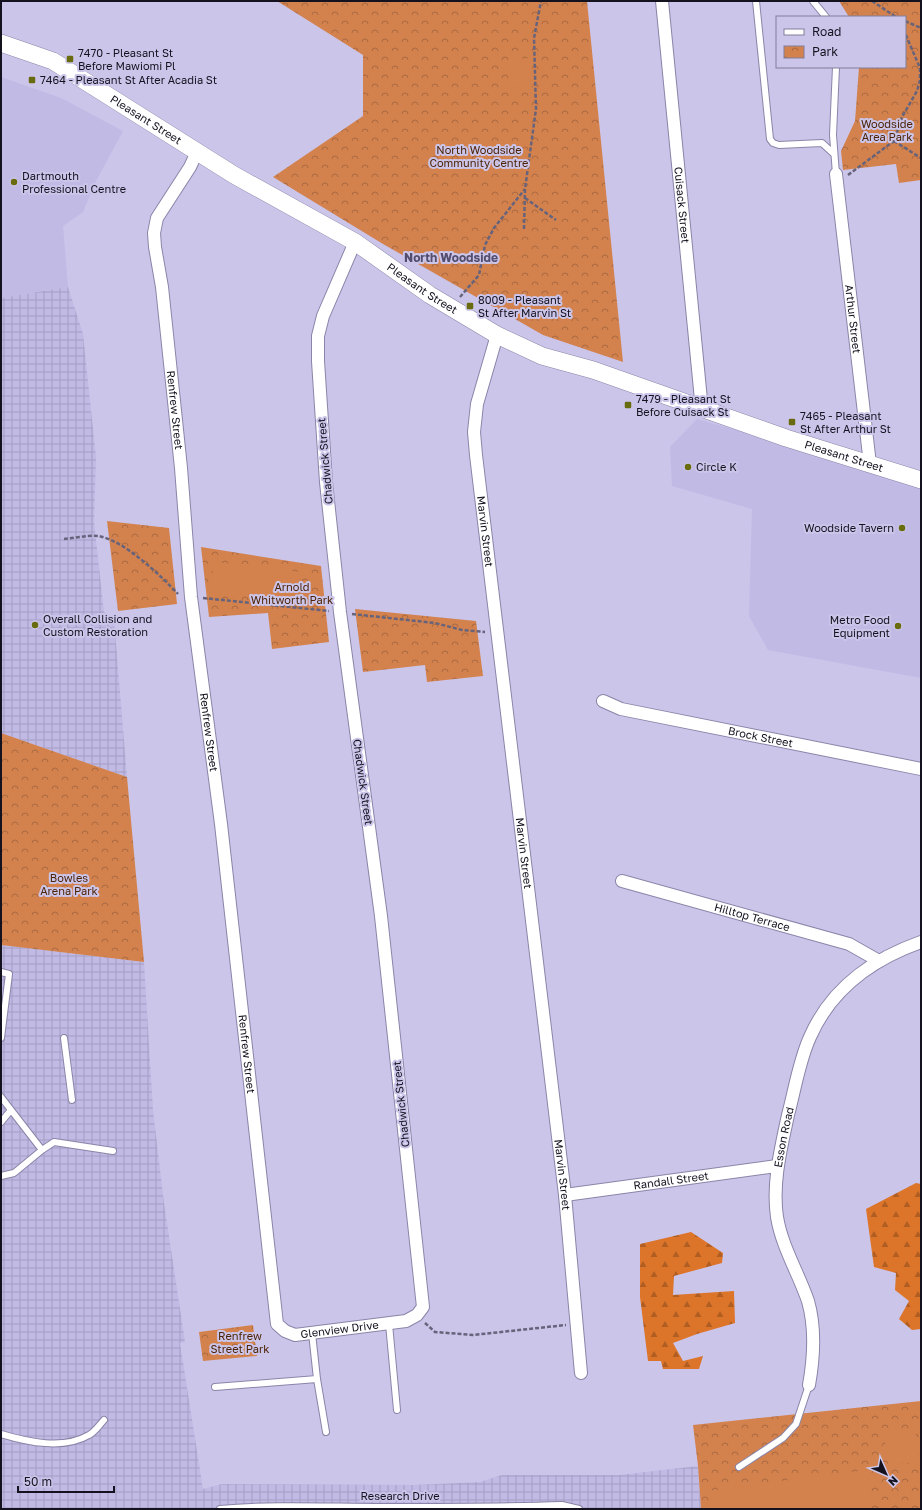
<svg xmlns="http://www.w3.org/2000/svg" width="922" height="1510" font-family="'Golos Text',sans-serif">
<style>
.built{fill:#c0bae5}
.industrial{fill:url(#industrial-grid)}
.forest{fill:url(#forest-firs)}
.park{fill:url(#park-crowns)}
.garden{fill:#d3824e}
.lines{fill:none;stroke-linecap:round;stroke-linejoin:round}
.service-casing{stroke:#8a85a8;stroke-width:8}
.minor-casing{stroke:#8a85a8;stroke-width:14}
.secondary-casing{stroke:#8a85a8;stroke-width:18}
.path{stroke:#67637b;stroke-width:2.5;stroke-dasharray:4 2;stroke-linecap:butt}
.service{stroke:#fff;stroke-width:6}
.minor{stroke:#fff;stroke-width:12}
.secondary{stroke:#fff;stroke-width:17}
.poi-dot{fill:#696c0e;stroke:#cbc5ea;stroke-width:1.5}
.labels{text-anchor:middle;stroke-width:4;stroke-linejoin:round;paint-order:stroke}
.poi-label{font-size:11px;fill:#15121f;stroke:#cbc5ea;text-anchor:start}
.street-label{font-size:11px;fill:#15121f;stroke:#cbc5ea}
.park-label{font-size:11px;fill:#4d2406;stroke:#cbc5ea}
.neighbourhood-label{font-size:12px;font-weight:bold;fill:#534e6d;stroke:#cbc5ea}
</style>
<defs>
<pattern id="industrial-grid" width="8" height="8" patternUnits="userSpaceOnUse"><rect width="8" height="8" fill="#c0bae5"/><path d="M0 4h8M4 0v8" fill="none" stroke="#a49fc4"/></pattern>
<pattern id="forest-firs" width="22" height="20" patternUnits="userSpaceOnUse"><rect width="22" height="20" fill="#dc7429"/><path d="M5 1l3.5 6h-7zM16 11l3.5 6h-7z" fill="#b15e23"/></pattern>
<pattern id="park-crowns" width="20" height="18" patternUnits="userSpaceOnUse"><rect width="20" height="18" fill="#d3824e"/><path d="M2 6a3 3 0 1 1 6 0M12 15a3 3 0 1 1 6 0" fill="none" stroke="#aa6940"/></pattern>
</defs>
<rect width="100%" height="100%" fill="#cbc5ea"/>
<!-- built -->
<path class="built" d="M 1,77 L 61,98 L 123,131 L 95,183 L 83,212 L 63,226 L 68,287 L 1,298 Z
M 697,419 L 786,444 L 921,488 L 921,678 L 768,650 L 749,616 L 752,509 L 672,486 L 670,447 Z"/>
<!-- industrial -->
<path class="industrial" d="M 68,287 L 83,334 L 96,457 L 94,522 L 104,612 L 114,619 L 127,777 L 1,733 L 1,298 Z
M 1,945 L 144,962 L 153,1110 L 164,1203 L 185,1342 L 180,1343 L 203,1489 L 222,1484 L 415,1485 L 480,1482 L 502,1475 L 619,1475 L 698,1466 L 701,1509 L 1,1509 Z"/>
<!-- forest -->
<path class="forest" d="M 916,1183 L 921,1184 L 921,1329 L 912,1330 L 899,1319 L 909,1301 L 895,1290 L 896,1273 L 874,1267 L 866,1209 Z
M 691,1232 L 723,1253 L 722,1263 L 674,1276 L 673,1295 L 734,1291 L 735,1323 L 697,1334 L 673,1343 L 683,1361 L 703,1356 L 699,1369 L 663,1369 L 661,1361 L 648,1361 L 640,1297 L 640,1244 Z"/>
<!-- park -->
<path class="park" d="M 277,1 L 587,1 L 623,362 L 543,335 L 383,244 L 273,177 L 363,116 L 363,55 Z
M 839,1 L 921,1 L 921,180 L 899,183 L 896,164 L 843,170 L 841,151 L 855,121 L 859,67 L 905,67 L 905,17 L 849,17 Z
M 107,521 L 169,528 L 177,604 L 118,611 Z
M 201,547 L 321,566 L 329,642 L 272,649 L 268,613 L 209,617 Z
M 355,609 L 476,621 L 483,676 L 427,682 L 425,665 L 363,672 Z
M 1,733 L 127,777 L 144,962 L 1,945 Z
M 253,1325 L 257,1356 L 203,1361 L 199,1332 Z
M 921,1401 L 921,1509 L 701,1509 L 698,1466 L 693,1425 Z"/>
<!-- garden -->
<path class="garden" d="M 532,58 L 533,86 L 509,87 L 508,59 Z
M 214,562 L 300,572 L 296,602 L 210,592 Z
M 915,1428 L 919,1462 L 888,1465 L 884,1431 Z
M 867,1470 L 872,1509 L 710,1509 L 708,1491 Z"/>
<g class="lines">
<defs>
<path id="service" d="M 756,1 L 770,139 L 773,143 L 779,145 L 822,143 L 834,154
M 813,1 L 826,17
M 836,174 L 833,135 L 836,67
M 1,972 L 9,974 L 1,1038
M 64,1038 L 72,1100
M 1,1097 L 42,1150 L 54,1142 L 113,1151
M 1,1122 L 11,1110
M 1,1176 L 14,1173 L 42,1150
M 389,1324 L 397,1410
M 312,1333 L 317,1379 L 326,1432
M 215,1387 L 317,1379
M 1,1434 C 28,1442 63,1450 89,1435 C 95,1432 100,1424 104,1420
M 739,1467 L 783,1438 L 796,1424 L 809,1385
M 220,1509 C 274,1504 329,1507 383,1507 C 443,1507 503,1507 562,1505 L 579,1509"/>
<g id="minor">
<path id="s1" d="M 662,1 L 702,410"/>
<path id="s2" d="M 197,152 L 190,167 L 157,218 L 154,233 L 155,247 L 162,287 L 181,468 L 191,597 L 221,824 L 277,1324 L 285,1331 L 295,1335 L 406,1321 L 417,1315 L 423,1307 L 381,916 L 340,612 L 326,482 L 318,361 L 318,336 L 323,316 L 355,242"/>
<path id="s3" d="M 836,174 L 870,464"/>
<path id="s4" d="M 497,335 L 477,404 L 474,432 L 476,455 L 565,1195 L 581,1373"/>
<path id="s5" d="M 603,701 L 621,709 L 921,769"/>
<path id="s6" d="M 622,881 L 849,944 L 879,961"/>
<path id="s7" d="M 565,1195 L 777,1166"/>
<path id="s8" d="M 809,1385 C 814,1357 816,1329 808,1301 C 798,1272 782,1247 777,1217 C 772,1183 781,1148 788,1115 C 795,1089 799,1061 810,1037 C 831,989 873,959 921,942"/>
</g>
<g id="secondary">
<path id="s9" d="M 1,43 L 53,61 L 234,175 L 355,242 L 430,295 L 497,335 L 542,356 L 593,370 L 786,438 L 921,480"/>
</g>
</defs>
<!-- service casing -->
<use href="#service" class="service-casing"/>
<!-- minor casing -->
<use href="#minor" class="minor-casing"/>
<!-- secondary casing -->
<use href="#secondary" class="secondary-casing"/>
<!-- path -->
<path class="path" d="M 872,1 L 896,17
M 905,21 L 921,28
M 894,141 L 921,158
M 848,175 L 894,141 L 902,117 L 917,91 L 920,80 L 920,68 L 905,33
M 525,198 L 556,220
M 524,229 L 525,189 L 536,109 L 534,38 L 541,1
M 460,297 L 479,275 L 485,245 L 494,228 L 525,189
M 64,539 C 75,538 87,535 98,536 C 124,540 160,575 178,594
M 203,598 L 329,611
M 352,614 L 435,623 L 462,630 L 485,632
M 425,1323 L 435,1332 L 473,1335 L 566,1325"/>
<!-- service -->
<use href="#service" class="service"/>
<!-- minor -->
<use href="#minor" class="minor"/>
<!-- secondary -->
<use href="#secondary" class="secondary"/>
</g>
<!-- markers -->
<g class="poi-dot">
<rect x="66" y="55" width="8" height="8" rx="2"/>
<rect x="28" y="76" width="8" height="8" rx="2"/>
<circle cx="14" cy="182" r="4"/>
<rect x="466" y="302" width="8" height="8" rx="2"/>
<rect x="624" y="401" width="8" height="8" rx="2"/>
<rect x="788" y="418" width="8" height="8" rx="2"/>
<circle cx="688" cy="467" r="4"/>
<circle cx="902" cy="528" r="4"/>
<circle cx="35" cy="625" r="4"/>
<circle cx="898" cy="626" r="4"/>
</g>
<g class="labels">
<!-- poi labels -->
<g class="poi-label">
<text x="78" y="57">7470 - Pleasant St<tspan x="78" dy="13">Before Mawiomi Pl</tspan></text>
<text x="40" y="84">7464 - Pleasant St After Acadia St</text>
<text x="22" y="180">Dartmouth<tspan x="22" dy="13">Professional Centre</tspan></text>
<text x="478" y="304">8009 - Pleasant<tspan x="478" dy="13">St After Marvin St</tspan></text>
<text x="636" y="403">7479 - Pleasant St<tspan x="636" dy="13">Before Cuisack St</tspan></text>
<text x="800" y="420">7465 - Pleasant<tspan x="800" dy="13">St After Arthur St</tspan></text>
<text x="696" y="471">Circle K</text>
<text x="894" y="532" text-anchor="end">Woodside Tavern</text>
<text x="43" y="623">Overall Collision and<tspan x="43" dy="13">Custom Restoration</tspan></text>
<text x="890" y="624" text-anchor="end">Metro Food<tspan x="890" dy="13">Equipment</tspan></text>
</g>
<!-- street labels -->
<g class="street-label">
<text dy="4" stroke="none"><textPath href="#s9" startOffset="165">Pleasant Street</textPath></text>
<text dy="4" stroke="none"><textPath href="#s1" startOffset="205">Cuisack Street</textPath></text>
<text dy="4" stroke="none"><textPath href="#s9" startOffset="489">Pleasant Street</textPath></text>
<text dy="4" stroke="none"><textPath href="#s3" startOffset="146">Arthur Street</textPath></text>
<text dy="4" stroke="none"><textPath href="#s2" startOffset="271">Renfrew Street</textPath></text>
<text dy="4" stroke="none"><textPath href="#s9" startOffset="945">Pleasant Street</textPath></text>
<text transform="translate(325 461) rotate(-95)" y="4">Chadwick Street</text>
<text dy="4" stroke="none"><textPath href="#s4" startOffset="200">Marvin Street</textPath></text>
<text dy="4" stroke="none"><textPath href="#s2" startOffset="595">Renfrew Street</textPath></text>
<text dy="4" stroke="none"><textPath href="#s5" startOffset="162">Brock Street</textPath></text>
<text transform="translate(363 782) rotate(82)" y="4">Chadwick Street</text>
<text dy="4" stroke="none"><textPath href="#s4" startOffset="524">Marvin Street</textPath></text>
<text dy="4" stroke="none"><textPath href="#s6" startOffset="135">Hilltop Terrace</textPath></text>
<text dy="4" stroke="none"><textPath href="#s2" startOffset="919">Renfrew Street</textPath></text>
<text transform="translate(401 1104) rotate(-96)" y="4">Chadwick Street</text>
<text dy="4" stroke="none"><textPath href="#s8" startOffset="255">Esson Road</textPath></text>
<text dy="4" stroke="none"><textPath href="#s4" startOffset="848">Marvin Street</textPath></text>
<text dy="4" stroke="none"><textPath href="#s7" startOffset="107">Randall Street</textPath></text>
<text dy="4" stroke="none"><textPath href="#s2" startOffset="1257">Glenview Drive</textPath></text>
<text x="400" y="1500">Research Drive</text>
</g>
<!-- park labels -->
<g class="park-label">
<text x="887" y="128">Woodside<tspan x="887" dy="13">Area Park</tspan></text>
<text x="479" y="154">North Woodside<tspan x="479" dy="13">Community Centre</tspan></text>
<text x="292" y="591">Arnold<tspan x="292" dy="13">Whitworth Park</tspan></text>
<text x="69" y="882">Bowles<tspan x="69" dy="13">Arena Park</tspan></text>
<text x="240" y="1340">Renfrew<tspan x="240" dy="13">Street Park</tspan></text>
</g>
<!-- neighbourhood labels -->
<g class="neighbourhood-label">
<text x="451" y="262">North Woodside</text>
</g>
</g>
<!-- border -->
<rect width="922" height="1510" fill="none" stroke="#15121f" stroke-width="4"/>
<!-- legend -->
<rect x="776" y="16" width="130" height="52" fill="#cbc5ea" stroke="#827d99"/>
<rect x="784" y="29" width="20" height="6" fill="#ffffff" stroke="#827d99"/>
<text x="812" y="36" font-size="12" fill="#15121f">Road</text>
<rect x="784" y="46" width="20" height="12" fill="url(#park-crowns)" stroke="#827d99"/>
<text x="812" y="56" font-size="12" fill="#15121f">Park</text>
<!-- north arrow -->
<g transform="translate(886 1474) rotate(135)" stroke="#cbc5ea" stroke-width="3" paint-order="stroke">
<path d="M0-3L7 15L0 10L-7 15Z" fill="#15121f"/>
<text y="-6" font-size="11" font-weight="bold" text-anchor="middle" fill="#15121f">N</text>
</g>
<!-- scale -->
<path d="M18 1486v6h96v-6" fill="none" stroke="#15121f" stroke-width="2"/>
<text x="24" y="1486" font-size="12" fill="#15121f" stroke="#cbc5ea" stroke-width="3" paint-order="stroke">50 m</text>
</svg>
